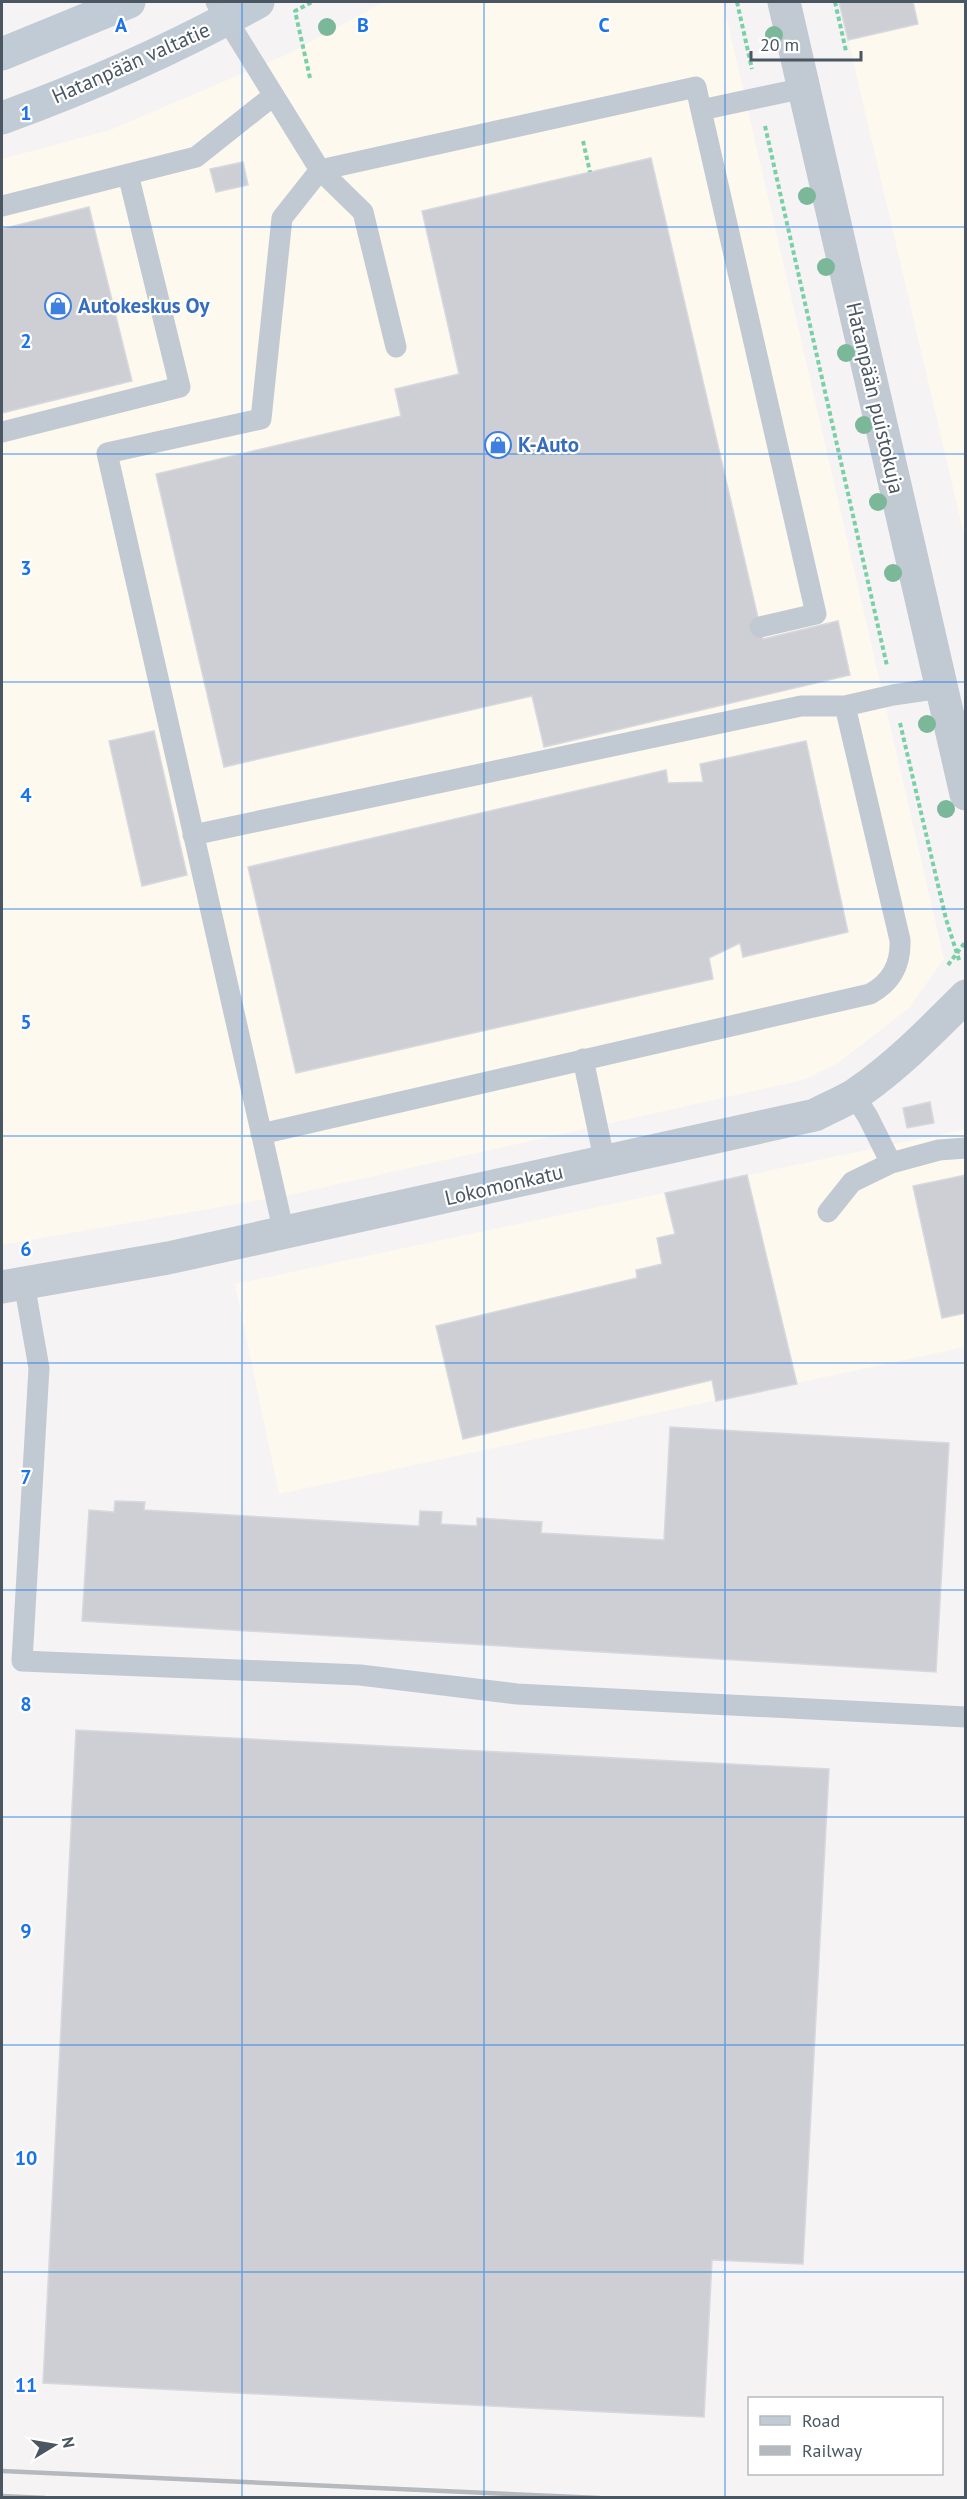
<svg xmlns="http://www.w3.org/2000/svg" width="967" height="2499" font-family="'PT Sans',sans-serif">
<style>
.commercial{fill:#fdf9ef}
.building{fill:#cdcfd5;stroke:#d7d9de;stroke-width:1.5}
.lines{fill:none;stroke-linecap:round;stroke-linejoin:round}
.path{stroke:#7ad0a6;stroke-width:4;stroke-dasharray:4.5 3;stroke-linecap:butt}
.service{stroke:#c1cad2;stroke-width:21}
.minor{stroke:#c1cad2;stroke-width:33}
.secondary{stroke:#c1cbd6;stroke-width:33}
.rail{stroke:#b5b8bd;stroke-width:4.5}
.tree{fill:#7bb799}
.grid{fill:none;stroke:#1a73e8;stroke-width:1.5;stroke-opacity:0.55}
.labels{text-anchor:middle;stroke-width:4.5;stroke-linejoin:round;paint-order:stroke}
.street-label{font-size:21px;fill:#4a5661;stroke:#fff}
.shop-label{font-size:21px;font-weight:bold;fill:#366cbe;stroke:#fff;text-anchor:start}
.grid-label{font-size:20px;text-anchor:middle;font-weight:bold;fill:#1a73e8;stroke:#fff;stroke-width:4.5;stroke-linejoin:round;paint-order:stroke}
</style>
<rect width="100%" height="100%" fill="#f5f3f3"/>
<!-- commercial -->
<path class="commercial" d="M 384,2 L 723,2 L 944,959 L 909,1008 L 838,1063 L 803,1080 L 294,1194 L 2,1245 L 2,159 L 110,130 L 288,54 Z
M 840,2 L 965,2 L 965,539 L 862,99 Z
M 965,1129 L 965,1347 L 279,1494 L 235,1284 Z"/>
<!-- building -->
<path class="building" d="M 839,2 L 913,2 L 918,24 L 848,40 Z
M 651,158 L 763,639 L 838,621 L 850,675 L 544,747 L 532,696 L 224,767 L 156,474 L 401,416 L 395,389 L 459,374 L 422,211 Z
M 243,162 L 248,185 L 216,192 L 210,169 Z
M 89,207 L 132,381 L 2,413 L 2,229 Z
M 154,731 L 187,875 L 142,886 L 109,741 Z
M 806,741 L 848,932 L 743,957 L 740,943 L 709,958 L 713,979 L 296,1073 L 248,867 L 666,770 L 668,783 L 703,782 L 700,764 Z
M 930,1102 L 934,1123 L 907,1128 L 903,1108 Z
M 747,1175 L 797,1384 L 716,1401 L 712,1380 L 463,1439 L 436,1326 L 637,1278 L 636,1270 L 662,1264 L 657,1238 L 675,1234 L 665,1193 Z
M 966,1175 L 966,1313 L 942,1318 L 913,1186 Z
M 670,1427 L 949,1443 L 936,1672 L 82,1621 L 89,1510 L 114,1512 L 115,1501 L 145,1502 L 144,1510 L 419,1526 L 420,1511 L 442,1512 L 441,1524 L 477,1526 L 477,1518 L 542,1522 L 541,1533 L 664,1540 Z
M 76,1730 L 829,1769 L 803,2264 L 712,2260 L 704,2417 L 43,2383 Z"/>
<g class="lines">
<!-- path -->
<path class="path" d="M 737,2 L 752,69
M 835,2 L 846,51
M 310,78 L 295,11 L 312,2
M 765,126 L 887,666
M 583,141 L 590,172
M 900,723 L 946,919 L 960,963
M 948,965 L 966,941"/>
<!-- service -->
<path class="service" d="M 216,2 L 320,170 L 363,212 L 396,347
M 701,110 L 816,614 L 760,627
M 2,206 L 196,157 L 273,96
M 2,432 L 180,387 L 128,174
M 193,835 L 801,706 L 845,706
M 583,1059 L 605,1163
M 854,1095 L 868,1117 L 891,1163
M 261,1134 L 870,994 C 892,982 901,964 900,940 L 845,706 L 893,695 L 941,688
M 828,1212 L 852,1182 L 891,1163 L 939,1150 L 966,1148
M 284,1233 L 107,453 L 261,419 L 282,218 L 320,170 L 696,87 L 701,110 L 804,88
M 24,1283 L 39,1368 L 22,1661 L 360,1675 L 517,1694 L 966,1717"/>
<!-- minor -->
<path class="minor" d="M 784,2 L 966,794
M 2,1287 L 168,1258 L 815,1115 C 828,1108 843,1102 856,1094 C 897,1066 931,1031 966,996"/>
<!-- secondary -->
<path class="secondary" d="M 2,54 L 129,2
M 2,118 C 90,86 176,48 258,2"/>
<!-- rail -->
<path class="rail" d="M 2,2471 L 599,2498
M 2,2496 L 45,2498"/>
</g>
<!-- trees -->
<g class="tree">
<circle cx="327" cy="27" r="9"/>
<circle cx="774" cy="35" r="9"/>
<circle cx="807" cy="196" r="9"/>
<circle cx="826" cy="267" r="9"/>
<circle cx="846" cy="353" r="9"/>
<circle cx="864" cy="425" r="9"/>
<circle cx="878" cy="502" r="9"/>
<circle cx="893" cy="573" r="9"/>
<circle cx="927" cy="724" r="9"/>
<circle cx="946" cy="809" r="9"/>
</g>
<!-- grid -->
<path class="grid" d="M 242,2 L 242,2498M 484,2 L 484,2498M 725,2 L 725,2498M 2,227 L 966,227M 2,454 L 966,454M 2,682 L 966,682M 2,909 L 966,909M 2,1136 L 966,1136M 2,1363 L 966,1363M 2,1590 L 966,1590M 2,1817 L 966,1817M 2,2045 L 966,2045M 2,2272 L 966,2272"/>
<!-- icons -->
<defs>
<symbol id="shop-ring" viewBox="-11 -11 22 22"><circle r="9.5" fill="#fff" stroke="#3f7fe0" stroke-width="1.5"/><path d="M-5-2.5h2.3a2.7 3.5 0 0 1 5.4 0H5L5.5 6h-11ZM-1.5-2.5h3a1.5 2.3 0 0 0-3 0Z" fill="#3f7fe0"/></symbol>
</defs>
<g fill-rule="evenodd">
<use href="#shop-ring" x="43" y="291" width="30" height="30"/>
<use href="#shop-ring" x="483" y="430" width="30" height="30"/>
</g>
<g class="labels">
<!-- street labels -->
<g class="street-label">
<text transform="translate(131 63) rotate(-24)" y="7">Hatanpään valtatie</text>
<text transform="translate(875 398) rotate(77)" y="7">Hatanpään puistokuja</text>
<text transform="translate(504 1185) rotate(-13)" y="7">Lokomonkatu</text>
</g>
<!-- shop labels -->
<g class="shop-label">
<text x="78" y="313">Autokeskus Oy</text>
<text x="518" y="452">K-Auto</text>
</g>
</g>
<g class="grid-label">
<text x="121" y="32">A</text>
<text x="363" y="32">B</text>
<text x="604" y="32">C</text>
<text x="26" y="120">1</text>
<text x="26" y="348">2</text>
<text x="26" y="575">3</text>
<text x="26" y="802">4</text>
<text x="26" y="1029">5</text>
<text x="26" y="1256">6</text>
<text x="26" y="1484">7</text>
<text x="26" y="1711">8</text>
<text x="26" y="1938">9</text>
<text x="26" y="2165">10</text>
<text x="26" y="2392">11</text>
</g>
<!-- border -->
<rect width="967" height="2499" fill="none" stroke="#4a5661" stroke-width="6"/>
<!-- legend -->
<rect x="748" y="2397" width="195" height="78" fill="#ffffff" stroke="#b7bbc0" stroke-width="1.5"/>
<rect x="760" y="2416" width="30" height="9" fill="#c1cbd6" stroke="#b7bbc0" stroke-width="1.5"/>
<text x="802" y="2427" font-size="18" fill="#4a5661">Road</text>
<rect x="760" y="2446" width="30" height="9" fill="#b5b8bd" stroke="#b7bbc0" stroke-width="1.5"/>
<text x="802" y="2457" font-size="18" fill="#4a5661">Railway</text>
<!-- north arrow -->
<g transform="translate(54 2445) rotate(79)" stroke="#ffffff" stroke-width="4.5" paint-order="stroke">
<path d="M0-4.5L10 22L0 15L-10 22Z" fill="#4a5661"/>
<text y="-9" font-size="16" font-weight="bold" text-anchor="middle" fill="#4a5661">N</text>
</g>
<!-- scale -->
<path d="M751 51v9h110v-9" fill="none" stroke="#4a5661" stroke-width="3"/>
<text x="760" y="51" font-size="18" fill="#4a5661" stroke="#ffffff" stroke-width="4.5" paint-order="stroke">20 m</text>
</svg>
